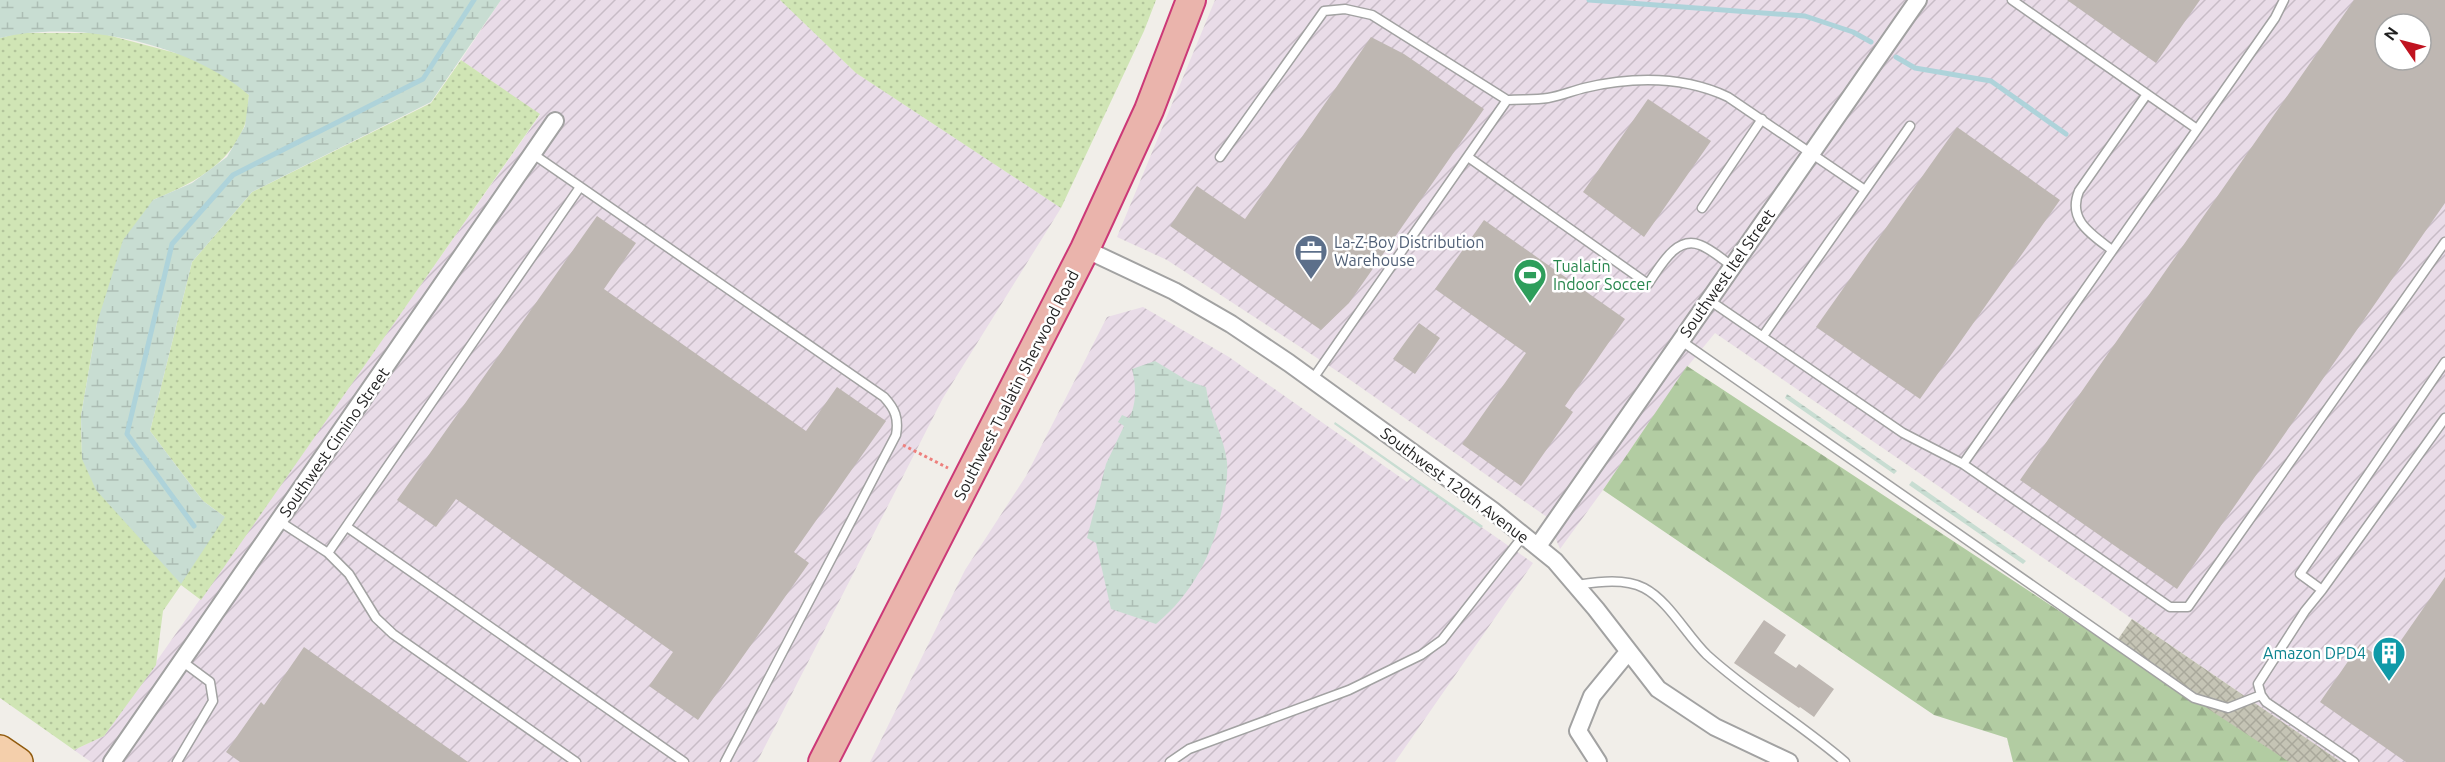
<svg xmlns="http://www.w3.org/2000/svg" width="2445" height="762" font-family="Ubuntu,sans-serif">
<style>
.industrial{fill:url(#industrial-furrows);fill-rule:evenodd}
.construction{fill:url(#construction-cross-hatch)}
.grass{fill:url(#grass-dots)}
.forest{fill:url(#forest-firs)}
.wetland{fill:url(#wetland-marsh)}
.lines{fill:none;stroke-linecap:round;stroke-linejoin:round}
.stream{stroke:#aed3da;stroke-width:5}
.building{fill:#beb7b2;fill-rule:evenodd}
.service-casing{stroke:#a2a2a2;stroke-width:11}
.minor-casing{stroke:#a2a2a2;stroke-width:20}
.primary-casing{stroke:#915b0e;stroke-width:30}
.trunk-casing{stroke:#cc3977;stroke-width:32}
.path{stroke:#ee807d;stroke-width:3;stroke-dasharray:3 3;stroke-linecap:butt}
.service{stroke:#fff;stroke-width:8}
.minor{stroke:#fff;stroke-width:16}
.primary{stroke:#f4cfab;stroke-width:27}
.trunk{stroke:#eab4ac;stroke-width:28}
.labels{text-anchor:middle;stroke-width:5;stroke-linejoin:round;paint-order:stroke}
.service-label{font-size:16px;fill:#4e5e75;stroke:#fff;text-anchor:start}
.leisure-label{font-size:16px;fill:#27864d;stroke:#fff;text-anchor:start}
.street-label{font-size:16px;fill:#212121;stroke:#fff}
.culture-label{font-size:16px;fill:#0d838f;stroke:#fff;text-anchor:end}
</style>
<defs>
<pattern id="industrial-furrows" width="10" height="10" patternUnits="userSpaceOnUse" patternTransform="scale(1.5)"><rect width="10" height="10" fill="#e9dce8"/><path d="M-1 1l2-2M0 10L10 0M9 11l2-2" fill="none" stroke="#c8bcc7"/></pattern>
<pattern id="construction-cross-hatch" width="8" height="8" patternUnits="userSpaceOnUse" patternTransform="scale(1.5)"><rect width="8" height="8" fill="#c5c4b5"/><path d="M0 0l8 8M0 8l8-8" fill="none" stroke="#a9a89b"/></pattern>
<pattern id="grass-dots" width="8" height="8" patternUnits="userSpaceOnUse" patternTransform="scale(1.5)"><rect width="8" height="8" fill="#d0e5b5"/><path d="M2 2h.1M6 6h.1" fill="none" stroke="#b2c49b" stroke-width="1.8" stroke-linecap="round"/></pattern>
<pattern id="forest-firs" width="22" height="20" patternUnits="userSpaceOnUse" patternTransform="scale(1.5)"><rect width="22" height="20" fill="#b2cca2"/><path d="M5 1l3.5 6h-7zM16 11l3.5 6h-7z" fill="#99af8b"/></pattern>
<pattern id="wetland-marsh" width="20" height="14" patternUnits="userSpaceOnUse" patternTransform="scale(1.5)"><rect width="20" height="14" fill="#c8ddd2"/><path d="M1 5h8M5 5V1M11 12h8M15 12V8" fill="none" stroke="#acbdb4"/></pattern>
</defs>
<rect width="100%" height="100%" fill="#f1eee9"/>
<!-- industrial -->
<path class="industrial" d="M 501,0 L 780,0 L 856,73 L 1061,208 L 943,398 L 757,762 L 91,762 L 74,750 L 104,736 L 540,115 L 461,60 Z
M 1215,0 L 2445,0 L 2445,762 L 2341,762 L 1715,333 L 1687,367 L 1603,490 L 1560,549 L 1547,517 L 1343,375 L 1167,260 L 1117,237 ZM 2385,24 L 2421,24 L 2421,60 L 2385,60 Z
M 1143,307 L 1229,357 L 1407,482 L 1411,478 L 1533,563 L 1395,762 L 870,762 L 965,570 L 1026,476 L 1107,317 Z"/>
<!-- construction -->
<path class="construction" d="M 2132,619 L 2341,762 L 2033,762 Z"/>
<!-- grass -->
<path class="grass" d="M 780,0 L 1156,0 L 1144,31 L 1061,208 L 856,73 Z
M 19,33 L 100,33 L 187,56 L 227,76 L 249,95 C 248,105 248,118 244,127 C 227,167 191,184 153,200 L 97,323 L 81,416 L 82,459 L 225,517 L 203,501 L 150,431 L 192,262 L 252,192 L 431,103 L 461,60 L 540,114 L 201,600 L 181,585 L 163,611 L 156,665 L 104,736 L 74,750 L 0,698 L 0,38 Z"/>
<!-- forest -->
<path class="forest" d="M 1687,366 L 2289,762 L 2013,762 L 2007,738 L 1934,715 L 1603,490 Z"/>
<!-- wetland -->
<path class="wetland" d="M 0,0 L 501,0 L 431,102 L 252,192 L 192,262 L 150,431 L 203,501 L 225,517 L 181,584 L 96,490 L 82,459 L 81,416 L 97,323 L 123,240 L 153,200 L 192,183 L 227,157 L 245,126 L 249,95 C 189,43 77,19 0,38 Z
M 1155,361 L 1188,381 L 1206,387 C 1209,413 1224,436 1227,462 C 1228,474 1226,486 1224,498 C 1216,548 1195,592 1156,624 L 1111,609 L 1096,543 L 1087,538 L 1106,464 L 1124,426 L 1118,422 L 1122,415 L 1129,418 C 1137,404 1136,384 1132,369 Z
M 1787,394 L 1897,471 L 1894,474 L 1785,398 Z
M 1335,422 L 1483,526 L 1481,528 L 1334,424 Z
M 1912,481 L 2026,561 L 2023,564 L 1909,485 Z"/>
<g class="lines">
<!-- stream -->
<path class="stream" d="M 1589,0 L 1805,16 L 1853,32 L 1871,42
M 1896,57 L 1915,68 L 1991,81 L 2066,134
M 194,526 L 127,434 L 172,244 L 233,175 L 423,79 L 474,0"/>
</g>
<!-- building -->
<path class="building" d="M 2067,0 L 2200,0 L 2156,63 Z
M 2354,0 L 2445,0 L 2445,203 L 2177,589 L 2020,480 ZM 2385,24 L 2421,24 L 2421,60 L 2385,60 Z
M 1371,37 L 1404,54 L 1484,109 L 1349,303 L 1321,330 L 1170,226 L 1197,186 L 1245,219 Z
M 1648,99 L 1711,141 L 1644,237 L 1583,192 Z
M 1957,127 L 2060,200 L 1920,399 L 1816,327 Z
M 597,216 L 636,243 L 604,289 L 806,431 L 837,387 L 886,421 L 794,552 L 809,563 L 698,720 L 649,686 L 673,652 L 456,499 L 436,527 L 397,500 Z
M 1484,220 L 1625,319 L 1565,406 L 1573,412 L 1521,486 L 1462,444 L 1526,353 L 1435,289 Z
M 1419,323 L 1440,338 L 1415,374 L 1393,359 Z
M 2445,577 L 2445,762 L 2406,762 L 2320,702 L 2360,644 L 2386,662 Z
M 1764,620 L 1786,635 L 1774,653 L 1796,668 L 1799,664 L 1834,689 L 1814,717 L 1800,707 L 1799,708 L 1734,663 Z
M 304,647 L 468,762 L 240,762 L 226,752 L 261,702 L 264,705 Z"/>
<g class="lines">
<defs>
<path id="service" d="M 2012,0 L 2197,129
M 533,154 L 884,397 C 895,409 899,418 896,435 L 725,762
M 1220,157 L 1324,11 L 1345,9 L 1372,15 L 1507,100
M 1468,157 L 1648,284 C 1660,267 1676,235 1700,245 C 1711,249 1722,259 1732,266
M 1702,208 L 1762,119
M 2112,250 C 2091,234 2067,220 2079,191 L 2147,94
M 1709,300 L 1903,433 L 1963,464 L 2275,18 L 2284,0
M 1763,336 L 1910,126
M 1680,340 L 2194,698 L 2228,708 L 2261,695
M 1312,380 L 1507,100 C 1520,99 1535,100 1548,98 C 1560,96 1572,91 1584,88 C 1631,77 1683,76 1728,97 L 1865,190
M 1963,464 L 2170,607 L 2188,607 L 2445,242
M 279,521 L 328,553 L 349,574 L 376,618 L 393,634 L 576,762
M 347,527 L 684,762
M 328,553 L 580,187
M 1576,585 C 1598,582 1624,578 1644,588 C 1669,601 1687,636 1707,655 C 1750,694 1801,724 1845,762
M 2322,590 L 2445,418
M 177,762 L 213,701 L 210,682 L 183,662
M 1170,762 L 1189,749 L 1349,690 L 1421,655 L 1442,640 L 1524,535
M 2354,762 L 2266,702 L 2261,695 L 2258,684 L 2305,611 L 2322,590 L 2300,574 L 2445,362"/>
<path id="minor" d="M 1085,249 L 1174,291 L 1231,324 L 1289,363 L 1492,510 L 1555,561 L 1596,609 L 1658,689 L 1715,727 L 1789,762
M 1538,546 L 1918,0
M 112,762 L 555,121
M 1598,762 L 1578,731 L 1592,696 L 1628,652"/>
<path id="primary" d="M 0,749 L 19,762"/>
<path id="trunk" d="M 823,762 L 1085,249 L 1149,110 L 1191,0"/>
</defs>
<!-- service casing -->
<use href="#service" class="service-casing"/>
<!-- minor casing -->
<use href="#minor" class="minor-casing"/>
<!-- primary casing -->
<use href="#primary" class="primary-casing"/>
<!-- trunk casing -->
<use href="#trunk" class="trunk-casing"/>
<!-- path -->
<path class="path" d="M 903,445 L 948,468"/>
<!-- service -->
<use href="#service" class="service"/>
<!-- minor -->
<use href="#minor" class="minor"/>
<!-- primary -->
<use href="#primary" class="primary"/>
<!-- trunk -->
<use href="#trunk" class="trunk"/>
</g>
<!-- icons -->
<defs>
<symbol id="office-pin" viewBox="-11 -11 22 30"><path d="M0 17L-7.5 6A9.5 9.5 0 1 1 7.5 6Z" fill="#5c6f8a" stroke="#fff"/><path d="M-6-3h4V-5.5h4V-3h4V5H-6ZM-1-4.5V-3h2v-1.5ZM-6 0V1H6V0Z" fill="#fff"/></symbol>
<symbol id="stadium-pin" viewBox="-11 -11 22 30"><path d="M0 17L-7.5 6A9.5 9.5 0 1 1 7.5 6Z" fill="#2e9e5b" stroke="#fff"/><path d="M0-5a6.5 5 0 1 0 0 10a6.5 5 0 1 0 0-10ZM-3.5-1.8h7v3.6h-7Z" fill="#fff"/></symbol>
<symbol id="building-pin" viewBox="-11 -11 22 30"><path d="M0 17L-7.5 6A9.5 9.5 0 1 1 7.5 6Z" fill="#0f9aa8" stroke="#fff"/><path d="M-4-6H4V6H1V3H-1V6H-4ZM-2.5-4.3h1.7v1.8h-1.7ZM.8-4.3h1.7v1.8H.8ZM-2.5-1h1.7V.8h-1.7ZM.8-1h1.7V.8H.8Z" fill="#fff"/></symbol>
</defs>
<g fill-rule="evenodd">
<use href="#office-pin" x="1292" y="232" width="38" height="52"/>
<use href="#stadium-pin" x="1511" y="256" width="38" height="52"/>
<use href="#building-pin" x="2370" y="634" width="38" height="52"/>
</g>
<g class="labels">
<!-- service labels -->
<g class="service-label">
<text x="1334" y="248">La-Z-Boy Distribution<tspan x="1334" dy="18">Warehouse</tspan></text>
</g>
<!-- leisure labels -->
<g class="leisure-label">
<text x="1553" y="272">Tualatin<tspan x="1553" dy="18">Indoor Soccer</tspan></text>
</g>
<!-- street labels -->
<g class="street-label">
<text transform="translate(1727 273) rotate(-55)" y="6">Southwest Itel Street</text>
<text transform="translate(1016 385) rotate(-63)" y="6">Southwest Tualatin Sherwood Road</text>
<text transform="translate(334 442) rotate(-55)" y="6">Southwest Cimino Street</text>
<text transform="translate(1455 485) rotate(37)" y="6">Southwest 120th Avenue</text>
</g>
<!-- culture labels -->
<g class="culture-label">
<text x="2366" y="659">Amazon DPD4</text>
</g>
</g>
<!-- north arrow -->
<g transform="translate(2403 42) rotate(305)"><circle r="28" fill="#ffffff" stroke="#a6a6a6" stroke-width="1.5"/>
<path d="M0-4.5L10 22L0 15L-10 22Z" fill="#c01320"/>
<text y="-9" font-size="16" font-weight="bold" text-anchor="middle" fill="#212121">N</text>
</g>
</svg>
